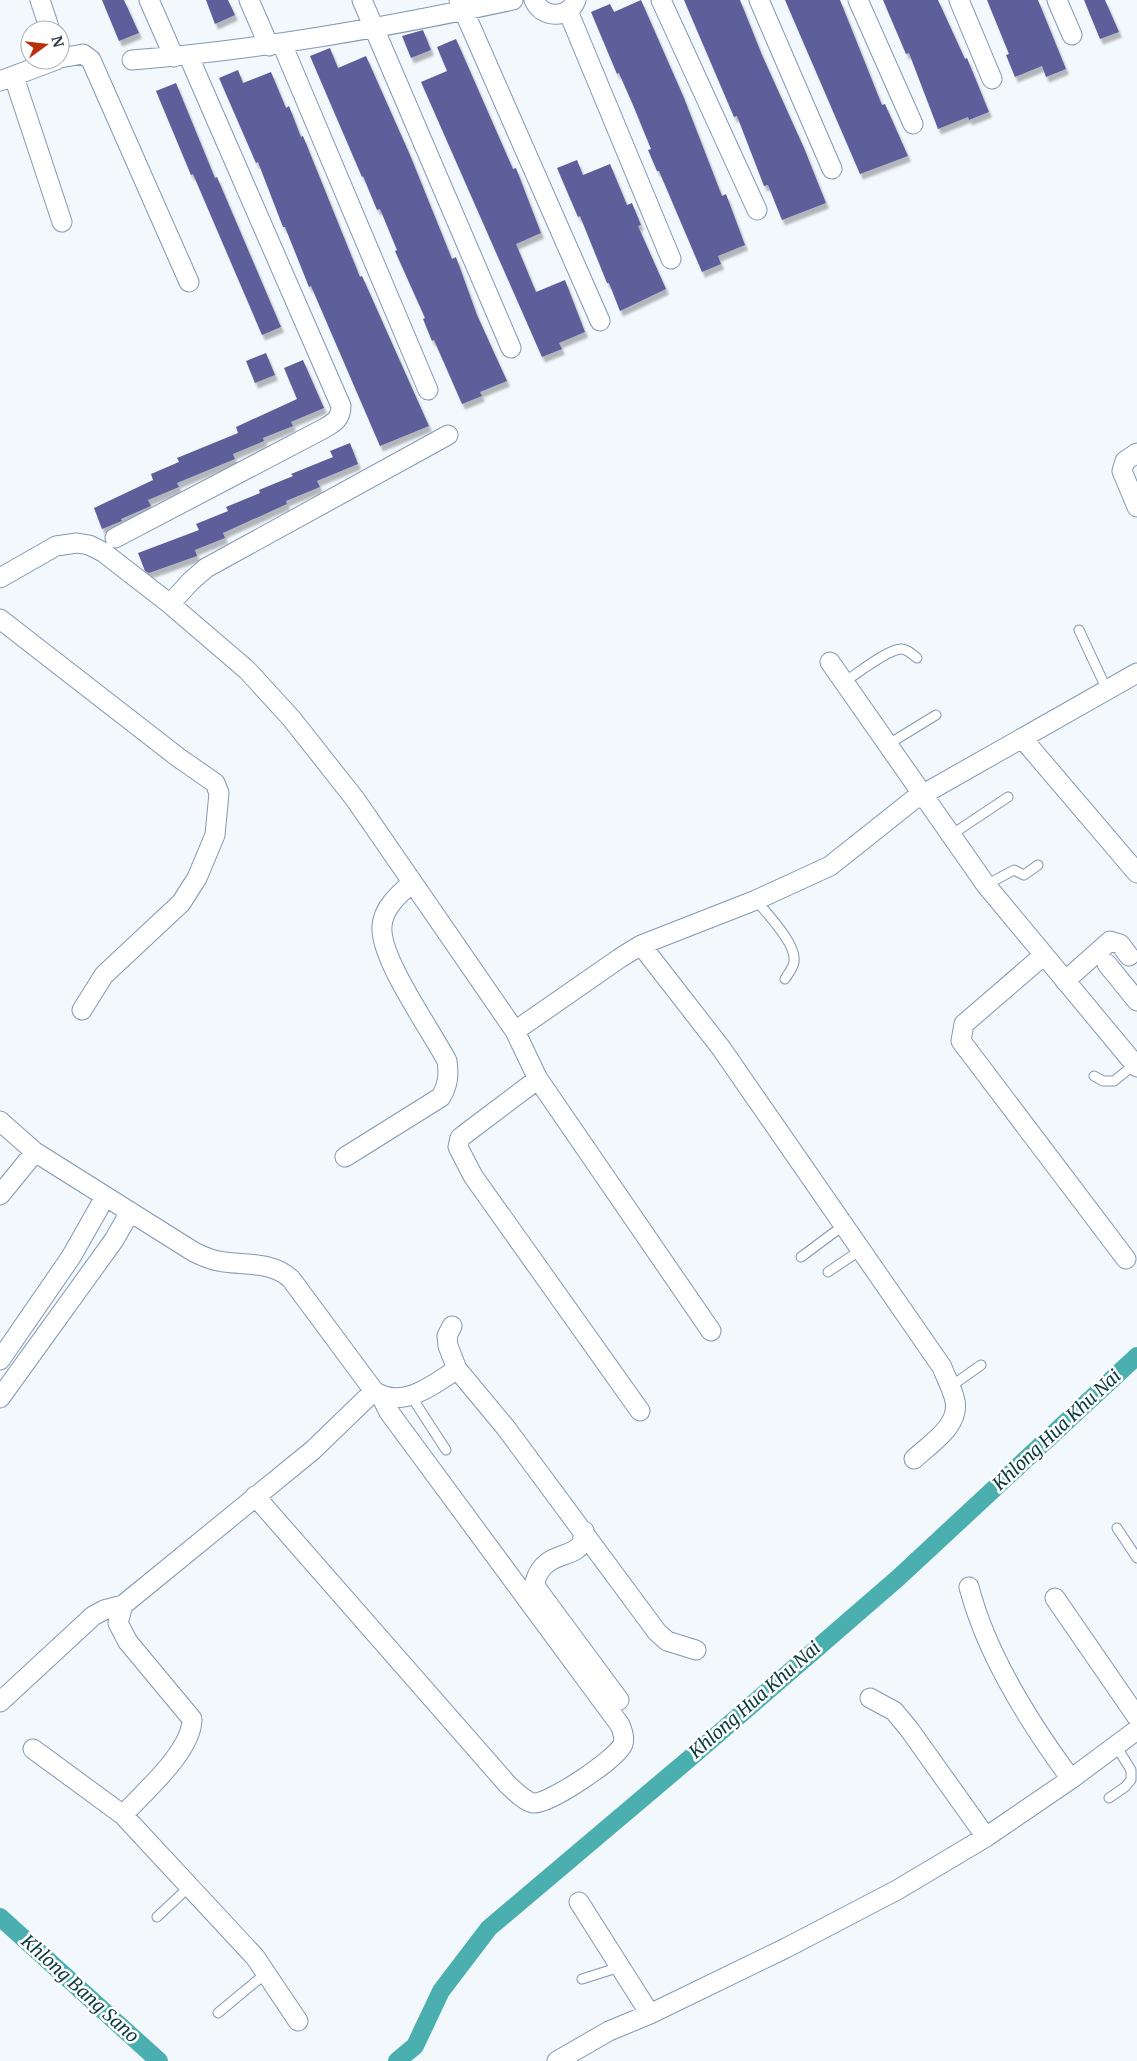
<svg xmlns="http://www.w3.org/2000/svg" width="1137" height="2061" font-family="Merriweather,serif">
<style>
.lines{fill:none;stroke-linecap:round;stroke-linejoin:round}
.canal{stroke:#4cafaf;stroke-width:18}
.building{fill:#5c5e99;filter:url(#shadow)}
.lane-casing{stroke:#8198b3;stroke-width:11}
.street-casing{stroke:#8198b3;stroke-width:21}
.lane{stroke:#fff;stroke-width:9}
.street{stroke:#fff;stroke-width:19}
.labels{text-anchor:middle;stroke-width:5;stroke-linejoin:round;paint-order:stroke}
.water-label{font-size:18px;font-style:italic;fill:#0b3b3b;stroke:#fff}
</style>
<defs>
<filter id="shadow"><feDropShadow dx="3" dy="5.5" stdDeviation="1" flood-color="#0004"/></filter>
</defs>
<rect width="100%" height="100%" fill="#f3f8fd"/>
<g class="lines">
<!-- canal -->
<path class="canal" d="M 0,1917 L 159,2061
M 397,2061 L 415,2046 L 441,1991 L 489,1928 L 696,1753 L 898,1578 L 1137,1356"/>
</g>
<!-- building -->
<path class="building" d="M 102,0 L 124,0 L 139,33 L 119,41 Z
M 206,0 L 228,0 L 235,15 L 215,24 Z
M 641,0 L 684,98 L 722,196 L 726,194 L 745,245 L 718,256 L 721,264 L 702,272 L 659,171 L 657,171 L 648,150 L 651,149 L 633,105 L 619,73 L 617,74 L 591,12 L 610,4 L 614,12 Z
M 684,0 L 740,0 L 762,55 L 804,148 L 826,203 L 782,220 L 768,185 L 764,186 L 737,116 L 734,117 Z
M 785,0 L 840,0 L 882,105 L 885,104 L 908,156 L 860,174 Z
M 883,0 L 938,0 L 965,59 L 967,58 L 989,112 L 969,120 L 968,117 L 938,129 L 909,53 L 906,54 Z
M 987,0 L 1038,0 L 1066,69 L 1046,77 L 1042,66 L 1015,77 L 1006,55 L 1009,54 Z
M 1084,0 L 1105,0 L 1119,32 L 1100,39 Z
M 423,30 L 431,50 L 411,58 L 402,36 Z
M 456,39 L 513,169 L 516,168 L 541,233 L 516,244 L 536,292 L 565,280 L 585,332 L 559,343 L 562,349 L 542,357 L 421,82 L 447,71 L 437,47 Z
M 330,48 L 338,68 L 366,56 L 410,155 L 452,259 L 456,257 L 477,315 L 507,381 L 480,392 L 482,396 L 462,404 L 434,340 L 432,341 L 423,319 L 425,318 L 395,251 L 397,250 L 380,209 L 377,210 L 363,176 L 362,177 L 310,56 Z
M 238,70 L 243,83 L 271,72 L 286,108 L 289,106 L 301,137 L 303,136 L 360,277 L 362,276 L 429,426 L 380,446 L 311,286 L 309,287 L 285,227 L 283,227 L 258,162 L 256,163 L 219,78 Z
M 176,83 L 215,178 L 217,177 L 281,327 L 262,335 L 193,174 L 191,175 L 156,91 Z
M 577,160 L 583,175 L 610,164 L 627,205 L 632,203 L 641,225 L 638,226 L 666,289 L 620,311 L 609,283 L 607,283 L 580,216 L 578,217 L 557,168 Z
M 266,353 L 275,375 L 255,383 L 246,361 Z
M 303,360 L 324,408 L 291,422 L 293,426 L 263,438 L 264,441 L 233,454 L 235,459 L 177,483 L 179,487 L 148,500 L 151,506 L 121,519 L 122,521 L 102,529 L 94,508 L 153,480 L 151,474 L 179,462 L 177,458 L 238,433 L 236,427 L 297,399 L 284,368 Z
M 350,443 L 358,464 L 317,481 L 320,487 L 286,501 L 287,504 L 223,533 L 225,538 L 195,550 L 197,556 L 149,573 L 145,571 L 138,553 L 199,530 L 196,524 L 228,511 L 226,507 L 260,493 L 259,490 L 293,476 L 291,474 L 333,457 L 330,451 Z"/>
<g class="lines">
<defs>
<path id="lane" d="M 1079,630 L 1107,690
M 844,682 C 857,674 885,651 900,649 C 906,648 912,654 917,658
M 887,745 L 936,715
M 951,835 L 1008,797
M 986,885 L 1014,870 L 1024,875 L 1038,865
M 756,900 C 767,914 797,944 794,962 C 793,968 788,974 785,979
M 1094,1076 L 1103,1081 L 1114,1081 L 1135,1064
M 801,1257 L 844,1225
M 828,1272 L 862,1249
M 950,1387 L 981,1365
M 411,1396 L 446,1450
M 1117,1528 L 1137,1558
M 1109,1798 L 1125,1787 L 1131,1780 L 1131,1770 L 1116,1746
M 157,1917 L 190,1886
M 582,1979 L 620,1967
M 218,2013 L 265,1974"/>
<path id="street" d="M 40,0 L 50,30
M 149,0 L 174,57
M 249,0 L 269,46
M 362,0 L 511,348
M 459,0 L 600,321
M 534,0 C 542,19 569,19 576,0
M 661,0 L 757,210
M 759,0 L 832,169
M 858,0 L 913,124
M 959,0 L 992,79
M 1057,0 L 1072,35
M 568,11 L 671,259
M 282,44 L 428,390
M 60,58 L 83,54 L 91,60 L 189,282
M 132,60 C 260,50 387,27 513,0
M 14,77 L 62,222
M 0,81 L 56,60
M 1137,453 L 1125,461 L 1122,471 L 1137,507
M 115,538 L 323,429 C 334,423 341,419 341,406 L 189,57
M 0,578 L 56,546 L 77,543 L 89,545 L 103,552 L 170,604 L 247,670 L 291,718 L 355,799 L 515,1031 L 620,958 L 641,945 L 756,900 L 830,866 L 913,800 L 1137,673
M 170,604 L 191,581 L 206,568 L 448,435
M 0,619 L 179,758 L 215,783 L 219,793 L 215,835 L 197,878 L 181,903 L 104,975 L 82,1010
M 830,662 L 986,885 L 1137,1067
M 1022,738 L 1137,873
M 641,945 L 721,1048 L 942,1367 C 946,1378 953,1390 955,1401 C 960,1426 930,1444 914,1459
M 1044,955 L 964,1024 L 961,1041 L 1126,1259
M 1107,964 L 1137,1001
M 1065,981 L 1110,941 L 1120,944 L 1129,956
M 515,1031 L 538,1079 L 711,1331
M 538,1079 L 469,1131 L 460,1138 L 458,1147 L 473,1176 L 640,1411
M 0,1121 L 35,1152 L 194,1252 C 204,1257 213,1261 224,1262 C 247,1265 273,1262 291,1279 L 374,1391 L 313,1450 L 123,1605 L 118,1623 L 128,1642 L 192,1719 C 192,1751 144,1792 123,1815 L 255,1957 L 298,2021
M 345,1157 L 441,1097 C 448,1085 449,1075 447,1061 C 431,1030 379,958 382,926 C 383,908 399,894 412,883
M 0,1195 L 35,1152
M 452,1326 L 447,1336 L 448,1346 L 457,1369 L 506,1428 L 657,1632 L 667,1641 L 696,1650
M 0,1360 L 71,1257 L 105,1197
M 374,1391 C 402,1410 433,1385 457,1369
M 0,1398 L 114,1240 L 130,1212
M 255,1496 L 508,1785 C 515,1791 524,1801 533,1803 C 548,1805 617,1759 623,1744 C 625,1738 623,1732 620,1725 L 389,1412 L 381,1396
M 584,1531 C 583,1534 583,1540 582,1543 C 573,1560 544,1550 535,1582 L 537,1589 L 619,1700
M 969,1587 C 986,1653 1031,1725 1071,1779
M 1055,1598 L 1137,1717
M 870,1698 L 894,1711 L 909,1729 L 986,1837
M 0,1702 L 93,1616 L 104,1610 L 123,1605
M 33,1749 L 123,1815
M 579,1902 L 650,2014
M 557,2061 L 609,2031 L 650,2014 L 786,1948 L 897,1890 L 986,1837 L 1071,1779 L 1137,1730"/>
</defs>
<!-- lane casing -->
<use href="#lane" class="lane-casing"/>
<!-- street casing -->
<use href="#street" class="street-casing"/>
<!-- lane -->
<use href="#lane" class="lane"/>
<!-- street -->
<use href="#street" class="street"/>
</g>
<g class="labels">
<!-- water labels -->
<g class="water-label">
<text transform="translate(1057 1430) rotate(-43)" y="6">Khlong Hua Khu Nai</text>
<text transform="translate(755 1700) rotate(-41)" y="6">Khlong Hua Khu Nai</text>
<text transform="translate(80 1989) rotate(42)" y="6">Khlong Bang Sano</text>
</g>
</g>
<!-- north arrow -->
<g transform="translate(45 45) rotate(75)"><circle r="24" fill="#ffffff" stroke="#adb1b5"/>
<path d="M0-4L9 19L0 12L-9 19Z" fill="#ba300a"/>
<text y="-8" font-size="14" font-weight="bold" text-anchor="middle" fill="#313b46">N</text>
</g>
</svg>
